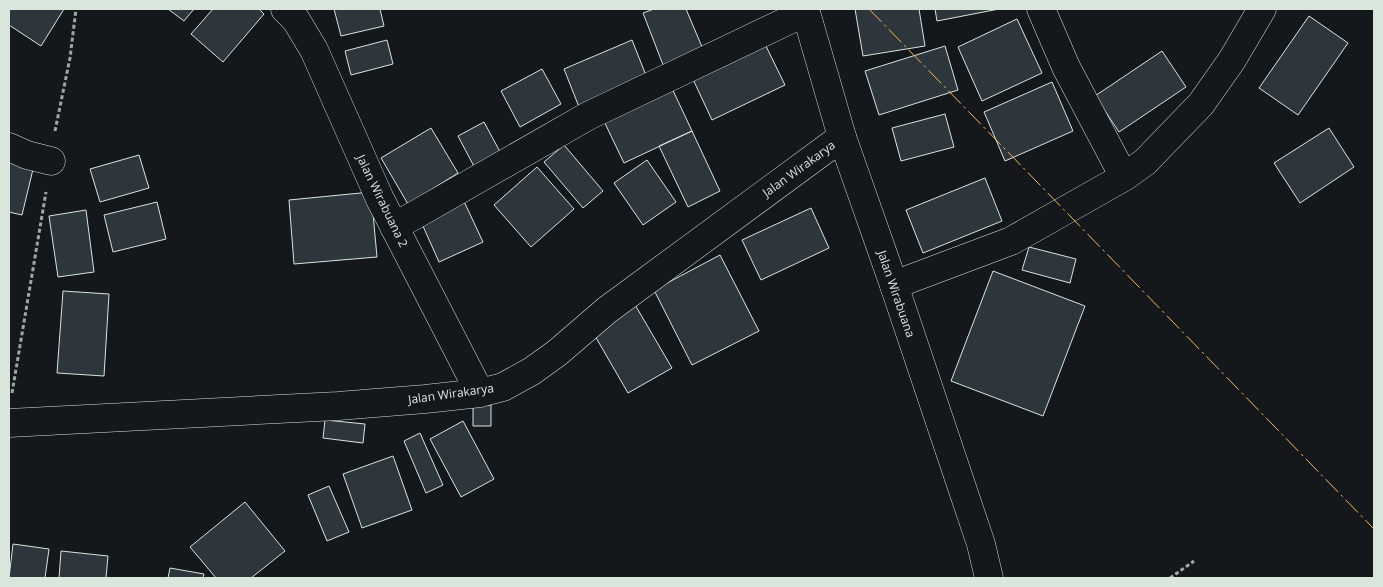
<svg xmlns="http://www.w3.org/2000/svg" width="1383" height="587" font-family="'Open Sans',sans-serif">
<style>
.building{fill:#2c363c;stroke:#d8e6dc}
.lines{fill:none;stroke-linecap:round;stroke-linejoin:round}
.street-casing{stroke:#d8e6dc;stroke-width:29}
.secondary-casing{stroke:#d8e6dc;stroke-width:29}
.path{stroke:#9da8a2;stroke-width:3;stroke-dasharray:4 2.5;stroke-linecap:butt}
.street{stroke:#14181c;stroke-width:28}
.secondary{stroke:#14181c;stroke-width:28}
.power{stroke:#ffb74d;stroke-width:1;stroke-dasharray:18 4 2.5 4;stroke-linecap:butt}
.labels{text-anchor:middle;stroke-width:4;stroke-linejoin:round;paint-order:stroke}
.street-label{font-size:12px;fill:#d8e6dc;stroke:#14181c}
</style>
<rect width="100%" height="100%" fill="#14181c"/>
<!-- building -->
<path class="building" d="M 9,9 L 64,9 L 41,46 L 9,25 Z
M 168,9 L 194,9 L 184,21 Z
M 213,9 L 259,9 L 264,14 L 223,62 L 191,34 Z
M 334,9 L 380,9 L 384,26 L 341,36 Z
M 654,9 L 686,9 L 705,54 L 665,70 L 643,13 Z
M 855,9 L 919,9 L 925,46 L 863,56 Z
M 935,9 L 999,9 L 937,21 Z
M 1309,16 L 1348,43 L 1298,115 L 1259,88 Z
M 1017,19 L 1042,73 L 982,101 L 958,47 Z
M 387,40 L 393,64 L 351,75 L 345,51 Z
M 632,40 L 649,83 L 581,112 L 564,69 Z
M 763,40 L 785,85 L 712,120 L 691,75 Z
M 945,46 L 958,90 L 879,115 L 865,71 Z
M 1162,51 L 1186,87 L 1119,132 L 1095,96 Z
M 542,69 L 561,104 L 520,127 L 501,91 Z
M 1052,82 L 1073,131 L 1005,161 L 984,112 Z
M 670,84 L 692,131 L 624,163 L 602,117 Z
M 945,114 L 954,147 L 901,161 L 892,128 Z
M 484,122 L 505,161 L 479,176 L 458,136 Z
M 431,128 L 458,173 L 408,204 L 381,158 Z
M 1329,128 L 1354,167 L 1300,203 L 1274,163 Z
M 692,131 L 720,191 L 688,207 L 659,146 Z
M 564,145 L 603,191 L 583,208 L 544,162 Z
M 139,155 L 149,188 L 100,202 L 90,169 Z
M 9,159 L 34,165 L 22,215 L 9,212 Z
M 647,160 L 676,202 L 643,225 L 614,183 Z
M 537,167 L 574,209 L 531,247 L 494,205 Z
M 985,178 L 1002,221 L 923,253 L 906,210 Z
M 371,192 L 377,257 L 294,264 L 289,200 Z
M 461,195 L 483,242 L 439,262 L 418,215 Z
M 157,202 L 166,239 L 113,252 L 104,215 Z
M 811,208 L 829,248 L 761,280 L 742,240 Z
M 86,210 L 94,272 L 58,277 L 49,216 Z
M 1029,247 L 1076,259 L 1070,283 L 1022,270 Z
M 720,255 L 759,331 L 692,365 L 654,290 Z
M 993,271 L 1085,306 L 1043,416 L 951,381 Z
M 63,291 L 109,294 L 104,376 L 57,373 Z
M 634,303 L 672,368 L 628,393 L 591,329 Z
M 491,405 L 491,426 L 473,426 L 473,406 Z
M 325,420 L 365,424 L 363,443 L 323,438 Z
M 463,421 L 494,479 L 461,497 L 430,439 Z
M 420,433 L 443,485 L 426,493 L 404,441 Z
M 393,456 L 412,510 L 362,528 L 343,474 Z
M 329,486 L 349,532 L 327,541 L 308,495 Z
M 245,502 L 285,551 L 251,578 L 216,578 L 190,547 Z
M 13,544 L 49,549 L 45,578 L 9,578 Z
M 61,551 L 108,556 L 106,578 L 59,578 Z
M 170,568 L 204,574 L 203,578 L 168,578 Z"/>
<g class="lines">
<defs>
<path id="street" d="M 285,9 L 296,20 L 314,50 L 380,199 L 480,393
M 1041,9 L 1066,67 L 1124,177
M 9,147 L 27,155 L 51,161
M 394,227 L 588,116 L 806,12
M 894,285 L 1011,241 L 1124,177 L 1145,162 L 1201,104 L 1232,60 L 1262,9
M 9,423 L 338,406 L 425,399 L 480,393 L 503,387 L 532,371 L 557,353 L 607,310 L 842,137"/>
<path id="secondary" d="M 805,9 L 842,137 L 894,285 L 981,544 L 989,578"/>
</defs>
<!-- street casing -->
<use href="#street" class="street-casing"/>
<!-- secondary casing -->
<use href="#secondary" class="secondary-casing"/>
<!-- path -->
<path class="path" d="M 55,131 L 70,58 L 76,9
M 12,393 L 46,192
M 1170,578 L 1194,561"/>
<!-- street -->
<use href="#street" class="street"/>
<!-- secondary -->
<use href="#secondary" class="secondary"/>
<!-- power -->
<path class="power" d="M 869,9 L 1374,529"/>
</g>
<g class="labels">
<!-- street labels -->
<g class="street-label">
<text transform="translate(799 169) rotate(-36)" y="4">Jalan Wirakarya</text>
<text transform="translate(382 201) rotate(64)" y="4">Jalan Wirabuana 2</text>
<text transform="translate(896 294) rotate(71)" y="4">Jalan Wirabuana</text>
<text transform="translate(451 394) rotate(-8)" y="4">Jalan Wirakarya</text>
</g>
</g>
<!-- border -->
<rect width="1383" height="587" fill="none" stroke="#d8e6dc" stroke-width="20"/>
</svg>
